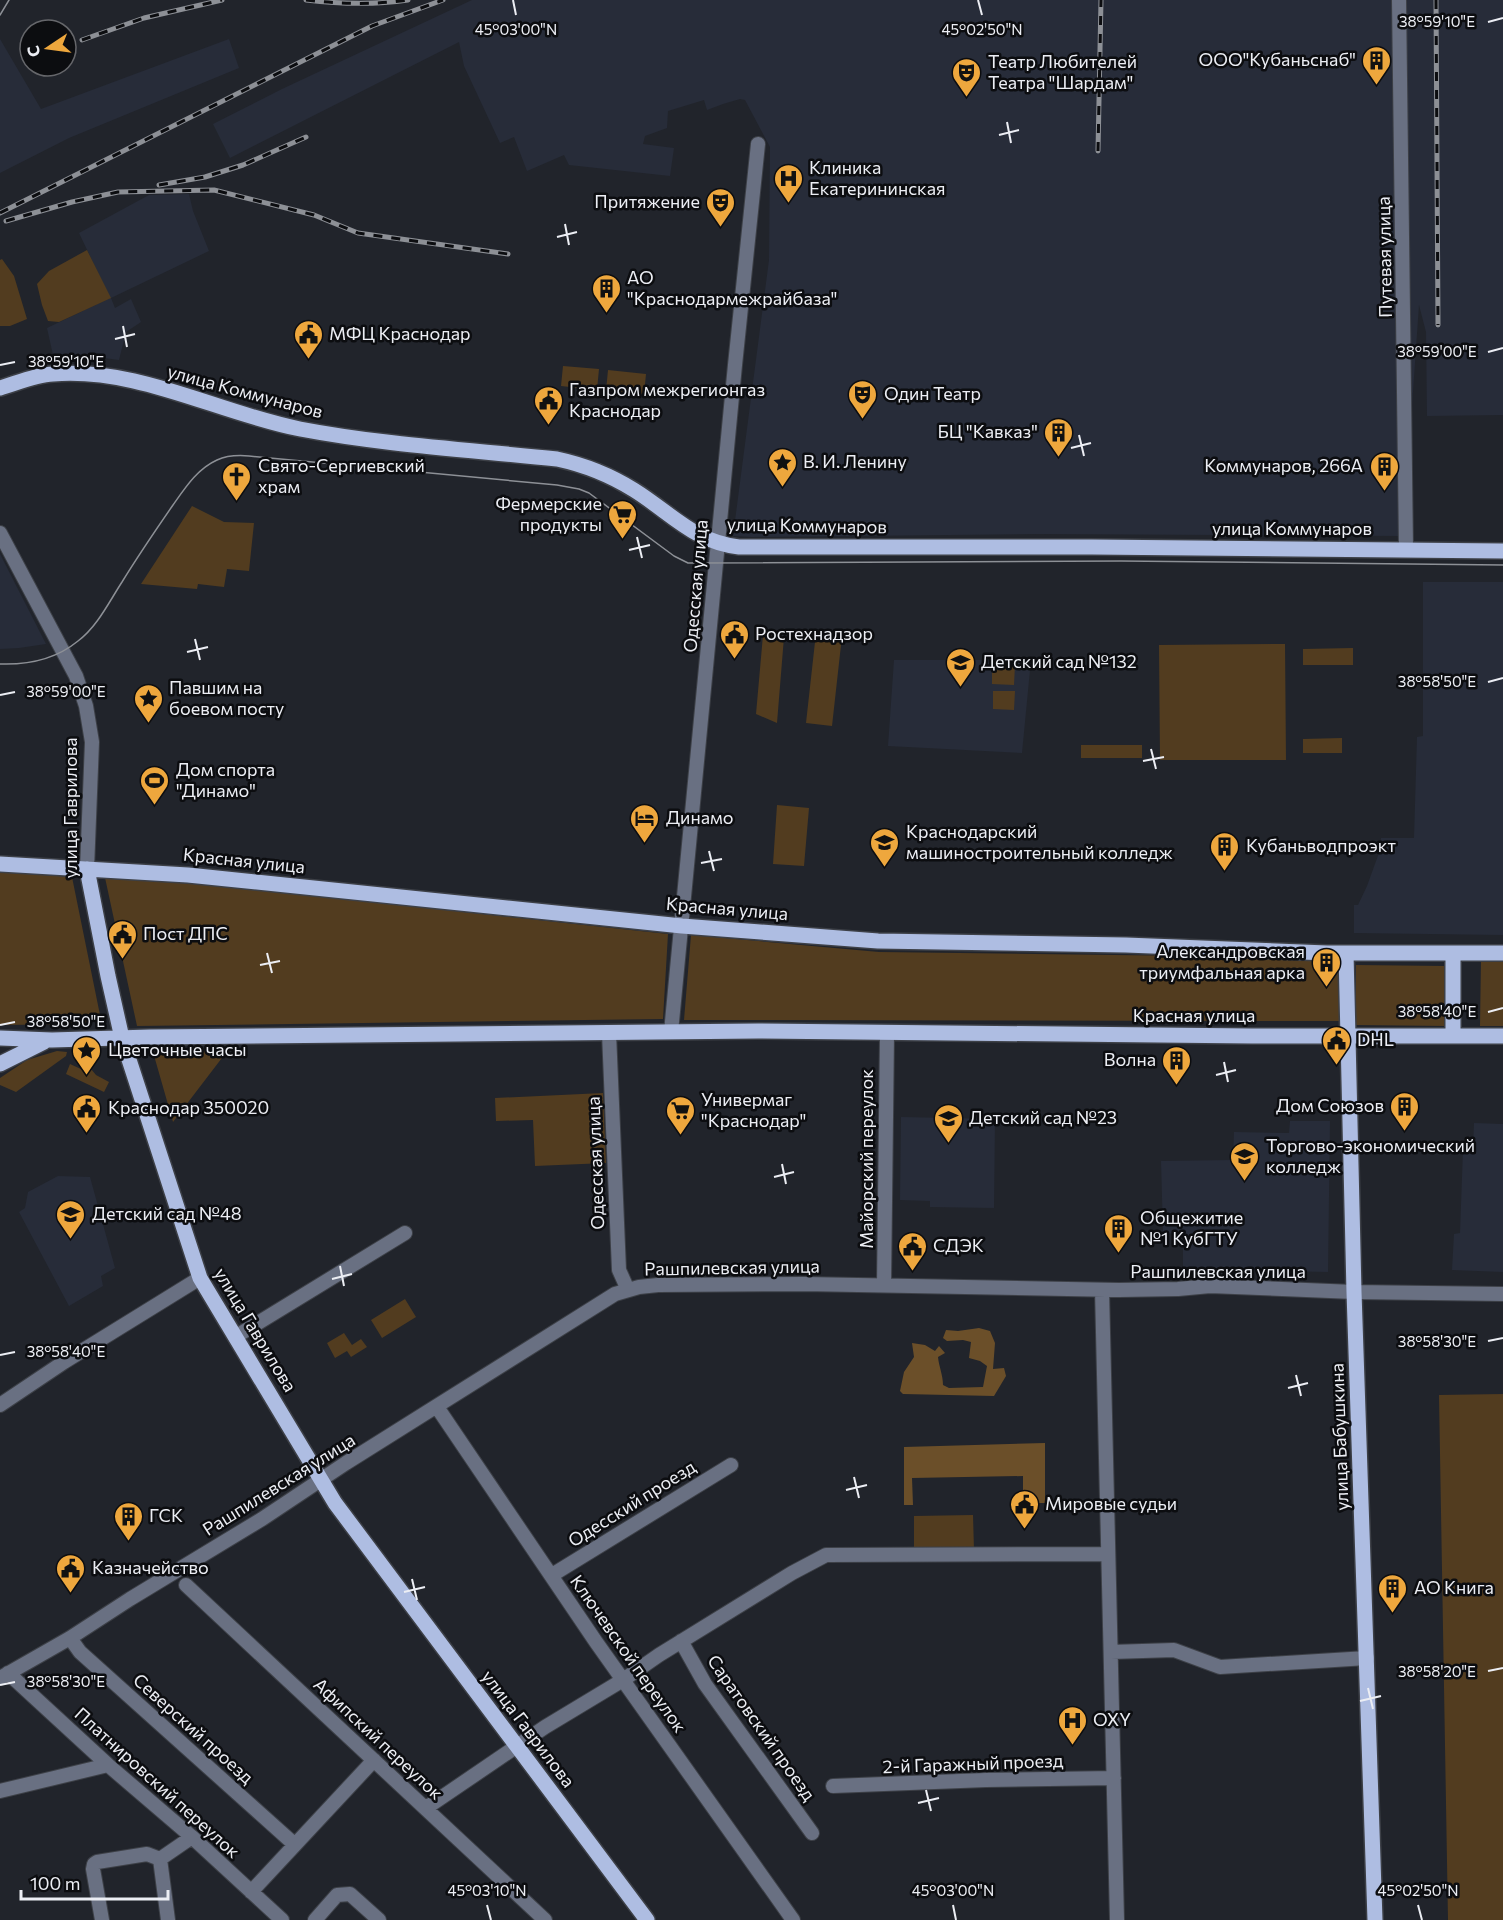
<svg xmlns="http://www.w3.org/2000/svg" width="1503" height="1920" font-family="Commissioner,sans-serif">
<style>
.built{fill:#272c39}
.green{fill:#523c1f}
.forest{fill:#6b4f29}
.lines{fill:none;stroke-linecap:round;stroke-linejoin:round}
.minor-casing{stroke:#3d4047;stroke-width:16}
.major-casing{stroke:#3d4047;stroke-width:18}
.minor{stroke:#697082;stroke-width:14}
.major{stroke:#aebde2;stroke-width:15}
.tram{stroke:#8d9096;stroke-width:1.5}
.rail-casing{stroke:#8d9096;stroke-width:5}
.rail{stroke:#0c0d10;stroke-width:3;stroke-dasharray:9;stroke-linecap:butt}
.ticks{fill:none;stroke:#eceef4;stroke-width:2}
.labels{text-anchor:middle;stroke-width:5;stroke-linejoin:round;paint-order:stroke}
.poi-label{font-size:18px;fill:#eceef4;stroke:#0c0d10;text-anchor:start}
.street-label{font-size:18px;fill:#eceef4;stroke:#0c0d10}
.ticks-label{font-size:15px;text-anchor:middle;fill:#eceef4;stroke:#0c0d10;stroke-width:5;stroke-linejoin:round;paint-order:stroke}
</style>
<rect width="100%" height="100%" fill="#21242b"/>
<!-- built -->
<path class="built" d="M 472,0 L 1503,0 L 1503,415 L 1427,416 L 1426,332 L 1419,305 L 1403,536 L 1039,534 L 752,537 L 733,536 L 769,260 L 770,147 L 745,100 L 740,99 L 723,104 L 707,110 L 704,100 L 668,111 L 667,128 L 645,136 L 643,144 L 674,148 L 670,176 L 569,165 L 564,155 L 527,171 L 514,137 L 500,143 L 464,66 L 459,42 L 230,158 L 213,124 L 282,89 Z
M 0,39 L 41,109 L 229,39 L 239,68 L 69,138 L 0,173 Z
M 189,194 L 193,211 L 209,251 L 111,298 L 115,308 L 131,299 L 141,322 L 126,332 L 119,360 L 97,357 L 53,355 L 47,328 L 110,298 L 79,233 L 149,195 Z
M 0,554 L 46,644 L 19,648 L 0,649 Z
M 1423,582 L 1503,582 L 1503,935 L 1354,933 L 1354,905 L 1358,905 L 1367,886 L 1380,850 L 1381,838 L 1414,838 L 1417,737 L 1423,736 Z
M 894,660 L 1031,660 L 1022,753 L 888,746 Z
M 901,1117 L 995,1119 L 994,1208 L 930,1207 L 930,1201 L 900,1200 Z
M 1290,1121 L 1330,1121 L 1328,1272 L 1183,1269 L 1183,1234 L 1163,1233 L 1161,1161 L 1233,1160 L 1234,1132 L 1289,1133 Z
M 1474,1123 L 1503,1124 L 1503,1272 L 1452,1270 L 1454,1234 L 1460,1233 L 1463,1149 L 1473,1149 Z
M 58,1176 L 90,1177 L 115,1268 L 101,1276 L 103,1286 L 69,1306 L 19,1212 L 25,1208 L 28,1192 Z"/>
<!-- green -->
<path class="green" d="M 87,250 L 111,298 L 59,322 L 48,321 L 42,305 L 37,284 L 49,271 Z
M 2,259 L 14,276 L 27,319 L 10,326 L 0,326 L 0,260 Z
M 563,366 L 599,369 L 597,390 L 561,386 Z
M 608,370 L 646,374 L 644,394 L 606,391 Z
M 192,506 L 224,522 L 254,523 L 249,571 L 227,569 L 224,587 L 198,584 L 197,589 L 141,584 Z
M 816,633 L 842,636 L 832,726 L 806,723 Z
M 763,635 L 784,637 L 777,723 L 756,714 Z
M 1285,644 L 1286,760 L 1160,760 L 1159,645 Z
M 1353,648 L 1353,665 L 1303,665 L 1303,649 Z
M 992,664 L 1015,665 L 1014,685 L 992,684 Z
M 993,691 L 1015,691 L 1014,710 L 993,709 Z
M 1342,738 L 1342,753 L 1303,753 L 1303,739 Z
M 1081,745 L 1142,745 L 1142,758 L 1081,758 Z
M 777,805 L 809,808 L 804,866 L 773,864 Z
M 0,872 L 72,877 L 100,1015 L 88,1024 L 0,1025 Z
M 104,873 L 668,934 L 663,1019 L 137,1026 Z
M 691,935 L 879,952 L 1341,958 L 1342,1021 L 684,1020 Z
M 1481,961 L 1503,962 L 1503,1026 L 1480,1026 Z
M 1356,965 L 1445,966 L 1446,1026 L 1356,1025 Z
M 228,1050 L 173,1122 L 153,1052 Z
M 57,1051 L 67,1052 L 66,1056 L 16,1092 L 0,1085 L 0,1078 L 27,1060 Z
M 70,1064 L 83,1070 L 91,1069 L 96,1075 L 109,1082 L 104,1092 L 66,1074 Z
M 603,1093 L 606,1163 L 535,1166 L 533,1120 L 496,1121 L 495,1098 Z
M 405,1299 L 416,1317 L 382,1338 L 371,1320 Z
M 344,1333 L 352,1345 L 361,1339 L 367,1347 L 351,1357 L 347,1351 L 335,1358 L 327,1343 Z
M 1503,1394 L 1503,1920 L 1448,1920 L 1439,1395 Z
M 973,1515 L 974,1550 L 914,1551 L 914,1516 Z"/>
<!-- forest -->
<path class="forest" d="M 979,1328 L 990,1331 L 995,1343 L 993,1369 L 1004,1368 L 1006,1376 L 994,1396 L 903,1394 L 900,1391 L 904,1372 L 914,1357 L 912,1343 L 925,1345 L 935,1351 L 939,1346 L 945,1353 L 938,1357 C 939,1367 943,1375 943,1385 L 949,1388 L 983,1387 L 987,1366 L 980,1361 L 969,1358 L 971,1342 L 963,1340 L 947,1341 L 943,1338 L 946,1330 L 958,1331 Z
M 1045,1443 L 1045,1503 L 1023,1503 L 1023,1476 L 912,1478 L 913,1505 L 904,1505 L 904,1447 Z"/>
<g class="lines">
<defs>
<path id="minor" d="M 1399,0 L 1406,549
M 0,533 L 76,676 L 86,706 L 92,742 L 87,869
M 671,1032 L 735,365 L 758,144
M 609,1033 L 619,1270 L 628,1290
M 884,1285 L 887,1034
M 1102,1290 L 1117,1920
M 235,1337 L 405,1233
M 0,1405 L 64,1362 L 200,1278
M 437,1407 L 596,1642 L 793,1920
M 552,1575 L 731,1465
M 186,1585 L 545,1920
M 70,1638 L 80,1652 L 294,1844
M 681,1641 L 705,1684 L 812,1833
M 1111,1652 L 1174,1650 L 1220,1667 L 1367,1658
M 8,1673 L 108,1765 L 192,1837 L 282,1920
M 0,1678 L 70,1638 L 130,1599 L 262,1519 L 346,1463 L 615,1294 L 639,1287 L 658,1285 L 804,1284 L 1119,1290 L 1178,1289 L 1210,1286 L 1354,1292 L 1503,1294
M 833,1786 L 986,1780 L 1114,1778
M 0,1791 L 108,1765
M 426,1808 L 545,1727 L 623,1680 L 659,1655 L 792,1573 L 826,1555 L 1108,1554
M 251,1892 L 374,1760
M 102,1920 L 93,1869 L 94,1864 L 97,1862 L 147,1854 L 160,1859
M 168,1920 L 160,1859 L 192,1837
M 315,1920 L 337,1895 L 350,1894 L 379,1920"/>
<path id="major" d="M 0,388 C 17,383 35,375 53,374 C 138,367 218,413 300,429 C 384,445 472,450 557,459 C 585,465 610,475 634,490 C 671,513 694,542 739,547 L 1092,547 L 1503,551
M 0,864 L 188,875 L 682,926 L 878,941 L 1126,945 L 1327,953 L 1503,953
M 87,869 L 108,976 L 122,1038 L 200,1278 L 335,1503 L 647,1920
M 1346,953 L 1354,1292 L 1375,1920
M 1453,1036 L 1453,953
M 0,1038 L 52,1040 L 150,1037 L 758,1031 L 1252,1036 L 1503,1036
M 0,1064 L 44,1042"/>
</defs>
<!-- minor casing -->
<use href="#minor" class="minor-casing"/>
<!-- major casing -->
<use href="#major" class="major-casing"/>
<!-- minor -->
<use href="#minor" class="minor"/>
<!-- major -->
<use href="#major" class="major"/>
<!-- tram -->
<path class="tram" d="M 0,15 L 9,0
M 0,664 C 28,665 56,659 78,641 C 97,627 109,602 122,582 C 138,556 155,531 173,505 C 185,488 197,469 217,460 C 228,455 238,455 249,456 L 557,485 L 579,489 L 589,493 L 674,556 L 688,563 L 1121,561 L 1503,565"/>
<defs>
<path id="rail" d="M 306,0 C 340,4 374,5 408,0
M 1436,0 L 1438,325
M 82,40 L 144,18 L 222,0
M 1098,151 L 1101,0
M 159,185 L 205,177 L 243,165 L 306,137
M 0,213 L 372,26 L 443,0
M 6,221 L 72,202 L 118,192 L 214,190 L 314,215 L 358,233 L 508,254"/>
</defs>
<!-- rail casing -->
<use href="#rail" class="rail-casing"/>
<!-- rail -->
<use href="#rail" class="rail"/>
</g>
<!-- ticks -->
<path class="ticks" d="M 513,0 L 516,15M 978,0 L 982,15M 1488,22 L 1503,18M 1007,122 L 1011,143M 999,135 L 1019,130M 565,224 L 569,245M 557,237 L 577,232M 123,326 L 127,347M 115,339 L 135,334M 1488,352 L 1503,348M 0,365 L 15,362M 1079,435 L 1084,456M 1071,448 L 1091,443M 637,537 L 642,558M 629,550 L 650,545M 195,639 L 200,660M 187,652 L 208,647M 1488,682 L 1503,678M 0,695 L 15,692M 1151,749 L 1156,769M 1143,761 L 1164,757M 709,851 L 714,871M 701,863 L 722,859M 267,953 L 272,973M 260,965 L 280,961M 1488,1012 L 1503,1008M 0,1025 L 15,1022M 1224,1062 L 1228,1082M 1216,1075 L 1236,1070M 782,1164 L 786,1184M 774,1177 L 794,1172M 340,1266 L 344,1286M 332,1279 L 352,1274M 1488,1341 L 1503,1338M 0,1355 L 15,1352M 1296,1375 L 1301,1396M 1288,1388 L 1308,1383M 854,1477 L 859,1498M 846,1490 L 867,1485M 412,1579 L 417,1600M 404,1592 L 425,1587M 1488,1671 L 1503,1668M 0,1685 L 15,1682M 1368,1688 L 1373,1709M 1360,1701 L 1381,1696M 926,1790 L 931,1811M 918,1803 L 939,1798M 487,1905 L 491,1920M 953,1905 L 956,1920M 1418,1905 L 1422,1920"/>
<!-- icons -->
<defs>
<symbol id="building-pin" viewBox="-11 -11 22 30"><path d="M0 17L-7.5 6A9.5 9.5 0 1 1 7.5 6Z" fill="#eea73d" stroke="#0c0d10"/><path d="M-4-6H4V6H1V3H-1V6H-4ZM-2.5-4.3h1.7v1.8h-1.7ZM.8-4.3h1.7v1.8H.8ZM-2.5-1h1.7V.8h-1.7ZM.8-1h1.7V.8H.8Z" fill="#111"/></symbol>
<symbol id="theatre-pin" viewBox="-11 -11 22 30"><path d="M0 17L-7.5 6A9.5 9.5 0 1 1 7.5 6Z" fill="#eea73d" stroke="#0c0d10"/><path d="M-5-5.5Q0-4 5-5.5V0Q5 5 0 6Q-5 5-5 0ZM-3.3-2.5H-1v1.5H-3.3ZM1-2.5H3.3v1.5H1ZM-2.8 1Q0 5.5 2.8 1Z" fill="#111"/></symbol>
<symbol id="hospital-pin" viewBox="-11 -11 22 30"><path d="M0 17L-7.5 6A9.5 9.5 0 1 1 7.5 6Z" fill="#eea73d" stroke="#0c0d10"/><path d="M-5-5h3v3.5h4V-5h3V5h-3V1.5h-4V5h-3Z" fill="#111"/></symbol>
<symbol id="civic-pin" viewBox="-11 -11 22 30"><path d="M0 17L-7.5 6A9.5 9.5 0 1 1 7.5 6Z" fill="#eea73d" stroke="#0c0d10"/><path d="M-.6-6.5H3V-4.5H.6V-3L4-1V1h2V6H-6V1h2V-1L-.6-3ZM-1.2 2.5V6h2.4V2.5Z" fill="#111"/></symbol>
<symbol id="sight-pin" viewBox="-11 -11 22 30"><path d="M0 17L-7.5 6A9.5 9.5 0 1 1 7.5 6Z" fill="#eea73d" stroke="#0c0d10"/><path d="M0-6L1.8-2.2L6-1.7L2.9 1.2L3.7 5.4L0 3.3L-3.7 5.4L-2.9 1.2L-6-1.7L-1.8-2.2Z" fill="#111"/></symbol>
<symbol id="church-pin" viewBox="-11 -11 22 30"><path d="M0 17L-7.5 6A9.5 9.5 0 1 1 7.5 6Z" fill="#eea73d" stroke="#0c0d10"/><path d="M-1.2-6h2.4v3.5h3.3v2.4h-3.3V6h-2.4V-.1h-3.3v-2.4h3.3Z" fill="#111"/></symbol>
<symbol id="supermarket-pin" viewBox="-11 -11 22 30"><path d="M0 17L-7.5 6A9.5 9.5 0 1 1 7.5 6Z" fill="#eea73d" stroke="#0c0d10"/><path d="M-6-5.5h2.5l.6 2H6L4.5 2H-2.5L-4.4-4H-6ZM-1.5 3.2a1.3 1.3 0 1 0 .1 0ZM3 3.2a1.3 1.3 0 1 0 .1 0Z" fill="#111"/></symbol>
<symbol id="school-pin" viewBox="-11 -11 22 30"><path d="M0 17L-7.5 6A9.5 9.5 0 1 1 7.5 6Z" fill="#eea73d" stroke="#0c0d10"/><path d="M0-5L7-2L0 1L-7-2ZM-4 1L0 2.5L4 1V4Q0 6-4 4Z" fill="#111"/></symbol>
<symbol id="stadium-pin" viewBox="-11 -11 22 30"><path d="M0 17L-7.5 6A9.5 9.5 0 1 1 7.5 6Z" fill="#eea73d" stroke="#0c0d10"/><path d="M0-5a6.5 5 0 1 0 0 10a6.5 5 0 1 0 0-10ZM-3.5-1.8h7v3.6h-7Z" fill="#111"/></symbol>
<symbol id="hotel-pin" viewBox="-11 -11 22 30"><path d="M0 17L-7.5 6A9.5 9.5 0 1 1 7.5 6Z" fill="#eea73d" stroke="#0c0d10"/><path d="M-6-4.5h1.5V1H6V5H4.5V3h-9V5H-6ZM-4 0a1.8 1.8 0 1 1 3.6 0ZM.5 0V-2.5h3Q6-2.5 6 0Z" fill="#111"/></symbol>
<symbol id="university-pin" viewBox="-11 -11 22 30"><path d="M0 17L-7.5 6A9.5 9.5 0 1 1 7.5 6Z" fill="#eea73d" stroke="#0c0d10"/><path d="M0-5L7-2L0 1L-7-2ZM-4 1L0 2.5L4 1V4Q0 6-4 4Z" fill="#111"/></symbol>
</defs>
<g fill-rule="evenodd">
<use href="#building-pin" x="1360" y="44" width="33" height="45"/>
<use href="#theatre-pin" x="950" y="56" width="33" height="45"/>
<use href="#hospital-pin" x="772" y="162" width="33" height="45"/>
<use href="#theatre-pin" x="704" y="186" width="33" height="45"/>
<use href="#building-pin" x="590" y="272" width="33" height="45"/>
<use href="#civic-pin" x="292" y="318" width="33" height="45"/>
<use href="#theatre-pin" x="846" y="378" width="33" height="45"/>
<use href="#civic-pin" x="532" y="384" width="33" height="45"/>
<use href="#building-pin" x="1042" y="416" width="33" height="45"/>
<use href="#sight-pin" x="766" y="446" width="33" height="45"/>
<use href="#building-pin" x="1368" y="450" width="33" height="45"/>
<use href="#church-pin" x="220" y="460" width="33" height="45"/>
<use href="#supermarket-pin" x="606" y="498" width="33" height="45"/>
<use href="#civic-pin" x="718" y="618" width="33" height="45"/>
<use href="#school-pin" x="944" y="646" width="33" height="45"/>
<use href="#sight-pin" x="132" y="682" width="33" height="45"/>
<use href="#stadium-pin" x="138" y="764" width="33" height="45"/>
<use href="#hotel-pin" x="628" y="802" width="33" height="45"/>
<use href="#university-pin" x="868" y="826" width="33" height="45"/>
<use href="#building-pin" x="1208" y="830" width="33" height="45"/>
<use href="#civic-pin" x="106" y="918" width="33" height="45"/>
<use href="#building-pin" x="1310" y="946" width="33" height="45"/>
<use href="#civic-pin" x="1320" y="1024" width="33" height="45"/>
<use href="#sight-pin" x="70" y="1034" width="33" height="45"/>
<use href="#building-pin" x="1160" y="1044" width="33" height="45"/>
<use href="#building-pin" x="1388" y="1090" width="33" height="45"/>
<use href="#civic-pin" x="70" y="1092" width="33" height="45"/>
<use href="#supermarket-pin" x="664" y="1094" width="33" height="45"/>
<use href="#school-pin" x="932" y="1102" width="33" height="45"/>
<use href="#university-pin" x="1228" y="1140" width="33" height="45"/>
<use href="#school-pin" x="54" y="1198" width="33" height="45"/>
<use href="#building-pin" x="1102" y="1212" width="33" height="45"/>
<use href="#civic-pin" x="896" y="1230" width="33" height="45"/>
<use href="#civic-pin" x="1008" y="1488" width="33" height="45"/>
<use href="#building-pin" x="112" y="1500" width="33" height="45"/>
<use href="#civic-pin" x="54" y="1552" width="33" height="45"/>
<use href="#building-pin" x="1376" y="1572" width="33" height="45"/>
<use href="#hospital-pin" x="1056" y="1704" width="33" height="45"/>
</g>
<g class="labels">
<!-- poi labels -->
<g class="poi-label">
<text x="1356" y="66" text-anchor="end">ООО"Кубаньснаб"</text>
<text x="988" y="68">Театр Любителей<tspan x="988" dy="21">Театра "Шардам"</tspan></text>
<text x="809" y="174">Клиника<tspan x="809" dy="21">Екатерининская</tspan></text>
<text x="700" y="208" text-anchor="end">Притяжение</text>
<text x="627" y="284">АО<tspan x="627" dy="21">"Краснодармежрайбаза"</tspan></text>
<text x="329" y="340">МФЦ Краснодар</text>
<text x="569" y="396">Газпром межрегионгаз<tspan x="569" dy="21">Краснодар</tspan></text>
<text x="884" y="400">Один Театр</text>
<text x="1038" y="438" text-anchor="end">БЦ "Кавказ"</text>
<text x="803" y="468">В. И. Ленину</text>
<text x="258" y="472">Свято-Сергиевский<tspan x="258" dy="21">храм</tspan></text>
<text x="1363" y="472" text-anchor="end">Коммунаров, 266А</text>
<text x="602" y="510" text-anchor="end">Фермерские<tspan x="602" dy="21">продукты</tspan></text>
<text x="755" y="640">Ростехнадзор</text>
<text x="981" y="668">Детский сад №132</text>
<text x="169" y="694">Павшим на<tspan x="169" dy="21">боевом посту</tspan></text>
<text x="176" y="776">Дом спорта<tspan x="176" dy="21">"Динамо"</tspan></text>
<text x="666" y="824">Динамо</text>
<text x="906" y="838">Краснодарский<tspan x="906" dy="21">машиностроительный колледж</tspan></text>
<text x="1246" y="852">Кубаньводпроэкт</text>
<text x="143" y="940">Пост ДПС</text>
<text x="1305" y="958" text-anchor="end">Александровская<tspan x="1305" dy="21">триумфальная арка</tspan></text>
<text x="1357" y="1046">DHL</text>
<text x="108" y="1056">Цветочные часы</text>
<text x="1156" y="1066" text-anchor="end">Волна</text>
<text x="701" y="1106">Универмаг<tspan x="701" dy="21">"Краснодар"</tspan></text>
<text x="1384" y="1112" text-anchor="end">Дом Союзов</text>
<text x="108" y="1114">Краснодар 350020</text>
<text x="969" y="1124">Детский сад №23</text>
<text x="1266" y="1152">Торгово-экономический<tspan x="1266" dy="21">колледж</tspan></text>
<text x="92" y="1220">Детский сад №48</text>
<text x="1140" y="1224">Общежитие<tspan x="1140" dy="21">№1 КубГТУ</tspan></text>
<text x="933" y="1252">СДЭК</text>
<text x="1045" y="1510">Мировые судьи</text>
<text x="149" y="1522">ГСК</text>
<text x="92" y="1574">Казначейство</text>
<text x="1414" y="1594">АО Книга</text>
<text x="1093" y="1726">OXY</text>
</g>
<!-- street labels -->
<g class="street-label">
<text transform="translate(1385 257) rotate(-91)" y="6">Путевая улица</text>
<text transform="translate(245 392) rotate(15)" y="6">улица Коммунаров</text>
<text transform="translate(807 526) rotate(1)" y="6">улица Коммунаров</text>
<text x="1292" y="535">улица Коммунаров</text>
<text transform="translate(696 586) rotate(-85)" y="6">Одесская улица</text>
<text transform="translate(71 808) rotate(-90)" y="6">улица Гаврилова</text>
<text transform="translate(244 861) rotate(6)" y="6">Красная улица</text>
<text transform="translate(727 909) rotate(5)" y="6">Красная улица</text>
<text x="1194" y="1022">Красная улица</text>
<text transform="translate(867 1159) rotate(-90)" y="6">Майорский переулок</text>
<text transform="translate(596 1163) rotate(-92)" y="6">Одесская улица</text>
<text transform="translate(732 1268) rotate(-1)" y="6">Рашпилевская улица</text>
<text x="1218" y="1278">Рашпилевская улица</text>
<text transform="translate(255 1330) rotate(59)" y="6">улица Гаврилова</text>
<text transform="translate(1340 1437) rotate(-92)" y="6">улица Бабушкина</text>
<text transform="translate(279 1485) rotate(-32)" y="6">Рашпилевская улица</text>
<text transform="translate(632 1504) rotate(-32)" y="6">Одесский проезд</text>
<text transform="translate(628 1654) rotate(55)" y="6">Ключевской переулок</text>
<text transform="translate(761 1728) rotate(55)" y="6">Саратовский проезд</text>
<text transform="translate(193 1729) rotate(42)" y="6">Северский проезд</text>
<text transform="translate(528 1729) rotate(53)" y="6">улица Гаврилова</text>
<text transform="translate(378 1739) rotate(43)" y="6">Афипский переулок</text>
<text transform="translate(973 1764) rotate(-2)" y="6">2-й Гаражный проезд</text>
<text transform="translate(157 1783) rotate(42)" y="6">Платнировский переулок</text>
</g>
</g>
<g class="ticks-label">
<text x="1437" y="27">38°59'10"E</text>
<text x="516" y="35">45°03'00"N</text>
<text x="982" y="35">45°02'50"N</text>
<text x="1437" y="357">38°59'00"E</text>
<text x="66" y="367">38°59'10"E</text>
<text x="1437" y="687">38°58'50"E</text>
<text x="66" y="697">38°59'00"E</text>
<text x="1437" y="1017">38°58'40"E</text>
<text x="66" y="1027">38°58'50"E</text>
<text x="1437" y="1347">38°58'30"E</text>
<text x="66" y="1357">38°58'40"E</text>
<text x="1437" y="1677">38°58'20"E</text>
<text x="66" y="1687">38°58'30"E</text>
<text x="487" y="1896">45°03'10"N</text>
<text x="953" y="1896">45°03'00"N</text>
<text x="1418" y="1896">45°02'50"N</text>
</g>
<!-- north arrow -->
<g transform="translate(48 48) rotate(257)"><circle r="28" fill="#0c0d10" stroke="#66676b" stroke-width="1.5"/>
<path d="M0-4.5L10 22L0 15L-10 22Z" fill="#eea73d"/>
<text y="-9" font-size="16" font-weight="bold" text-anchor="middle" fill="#eceef4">С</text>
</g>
<!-- scale -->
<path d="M21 1890v9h147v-9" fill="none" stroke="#eceef4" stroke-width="3"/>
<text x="30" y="1890" font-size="18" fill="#eceef4" stroke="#0c0d10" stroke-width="4.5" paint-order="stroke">100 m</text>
</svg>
